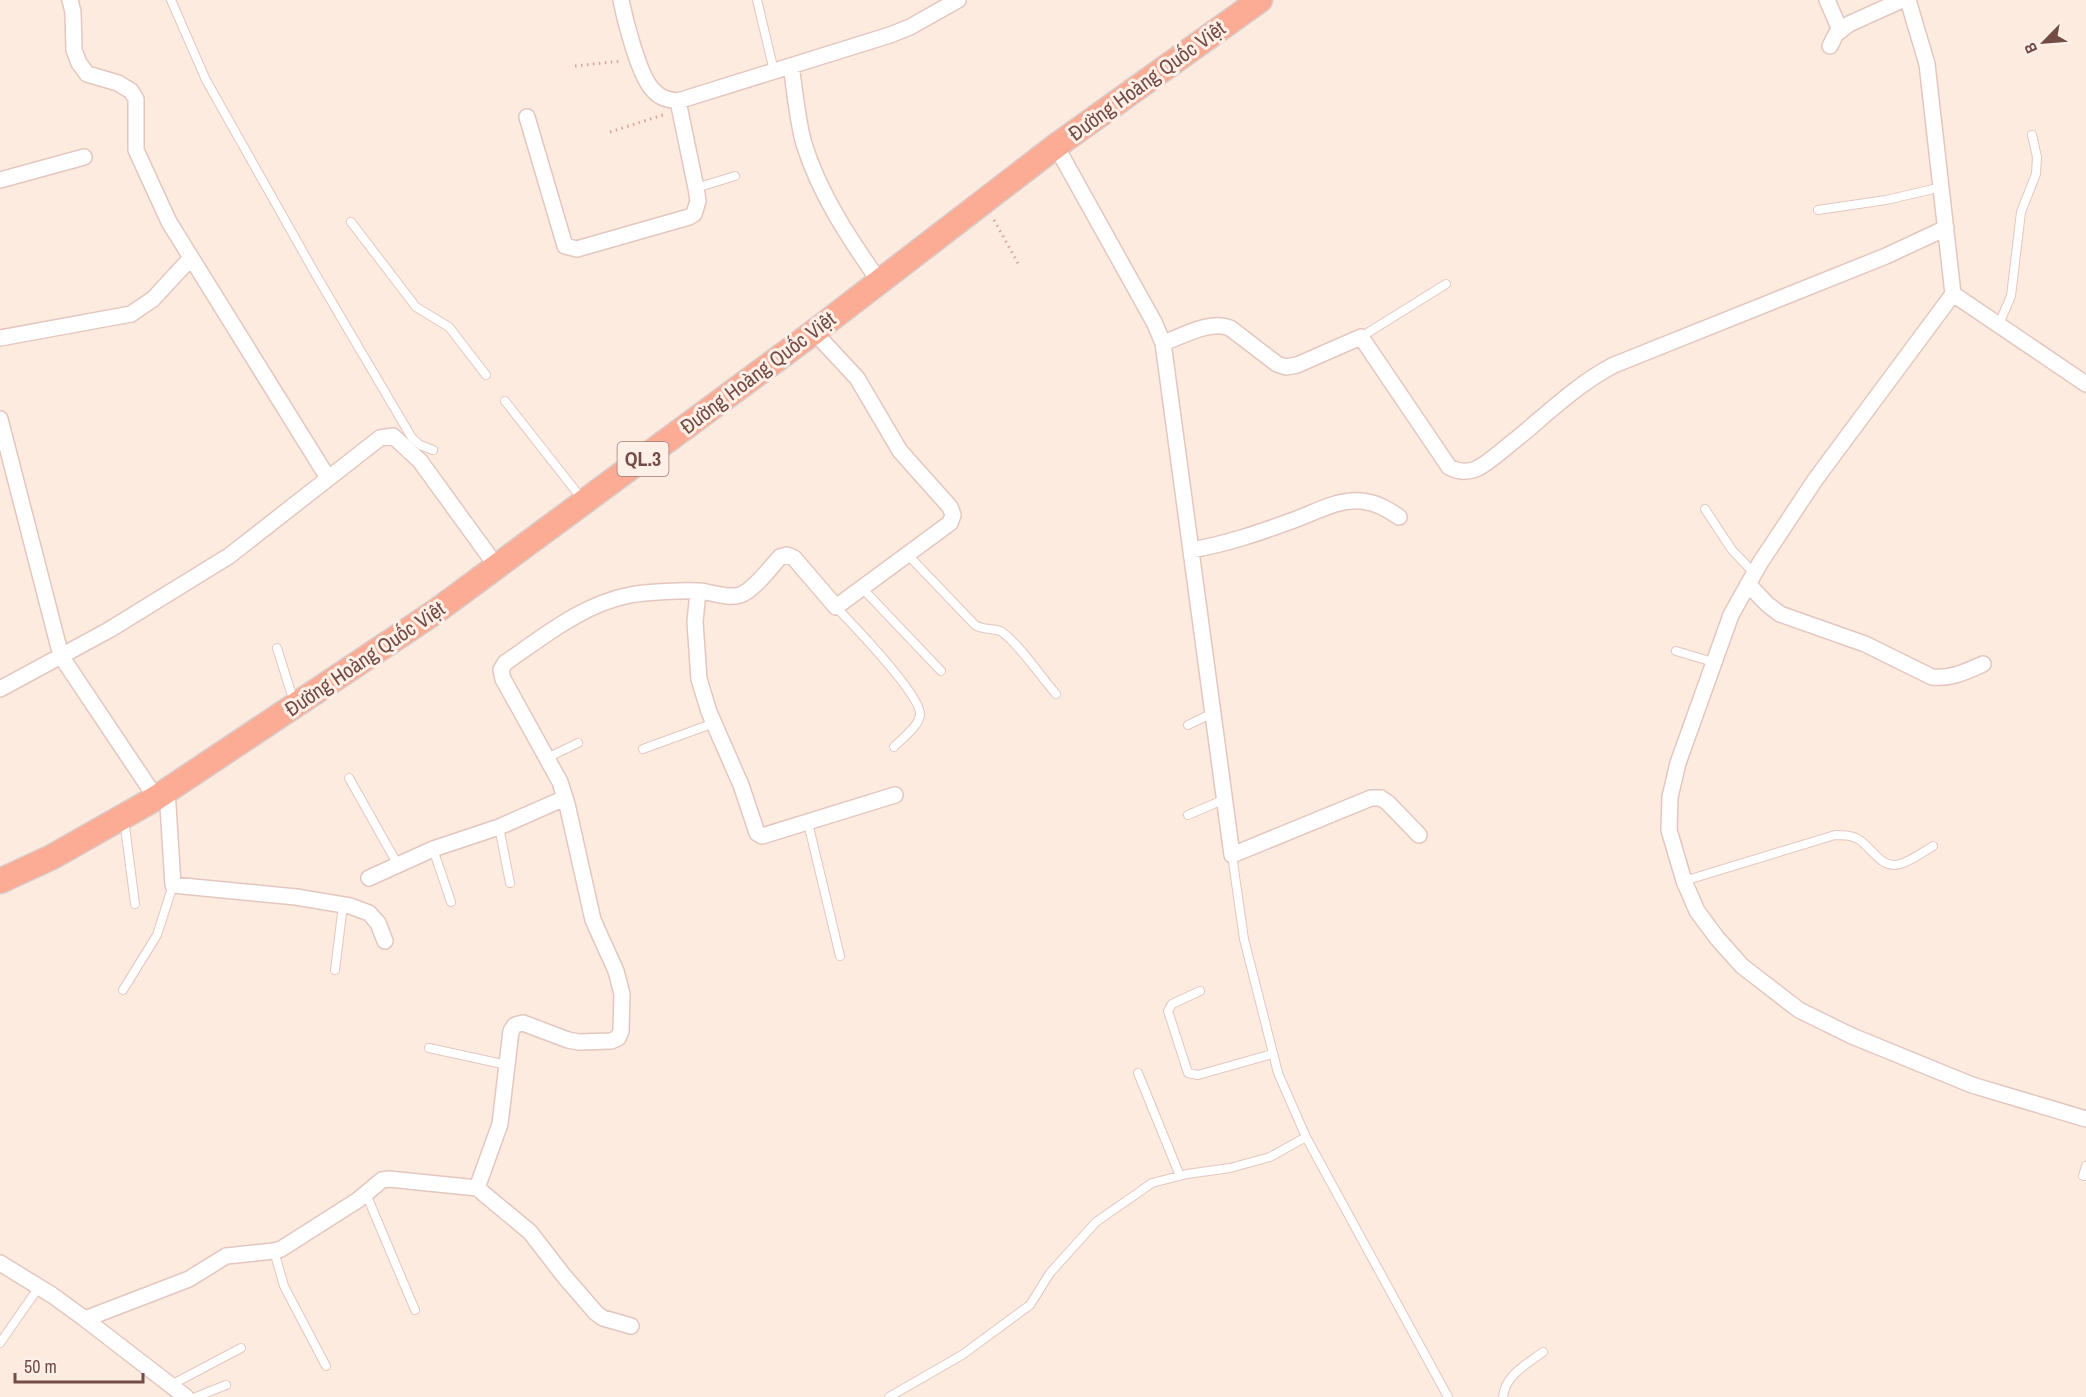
<svg xmlns="http://www.w3.org/2000/svg" width="2086" height="1397" font-family="'Archivo Narrow',sans-serif">
<style>
.lines{fill:none;stroke-linecap:round;stroke-linejoin:round}
.service-casing{stroke:#e3c7bf;stroke-width:10}
.minor-casing{stroke:#e3c7bf;stroke-width:18}
.trunk-casing{stroke:#d8cdcb;stroke-width:27}
.path{stroke:#d8a49a;stroke-width:3;stroke-dasharray:1.5 4.5;stroke-linecap:butt}
.service{stroke:#fff;stroke-width:8}
.minor{stroke:#fff;stroke-width:15}
.trunk{stroke:#fcab94;stroke-width:24}
.labels{text-anchor:middle;stroke-width:6;stroke-linejoin:round;paint-order:stroke}
.shield{fill:#fff0e7;stroke:#9e7d76;stroke-width:1.5}
.shield-label{font-size:20px;font-weight:bold;fill:#744c46}
.street-label{font-size:21px;fill:#744c46;stroke:#fff0e7}
</style>
<rect width="100%" height="100%" fill="#fdebe0"/>
<g class="lines">
<defs>
<path id="service" d="M 171,0 L 206,80 L 316,275 L 412,438 L 420,445 L 433,450
M 757,0 L 774,71
M 696,188 L 735,176
M 1818,210 L 1886,200 L 1942,187
M 351,222 L 416,307 L 449,327 L 486,375
M 1999,324 L 2011,296 L 2021,212 L 2036,174 L 2037,157 L 2032,135
M 1361,337 L 1446,284
M 505,401 L 582,499
M 1705,509 L 1732,550 L 1754,573
M 907,554 L 975,625 C 984,631 994,627 1002,632 C 1020,645 1041,677 1056,694
M 862,588 L 941,671
M 836,607 C 852,624 920,694 920,714 C 920,726 901,739 894,747
M 277,648 L 294,702
M 1676,651 L 1713,662
M 1188,725 L 1213,713
M 643,749 L 714,723
M 547,758 L 578,743
M 349,778 L 398,865
M 1188,815 L 1225,799
M 124,819 L 135,904
M 808,823 L 840,956
M 499,827 L 510,883
M 433,849 L 451,902
M 1232,855 L 1244,939 L 1278,1073 L 1306,1137 L 1448,1397
M 1684,881 L 1835,835 C 1843,835 1851,835 1858,839 C 1872,847 1881,870 1900,864 C 1911,861 1923,852 1933,846
M 335,970 L 343,905
M 123,990 L 157,935 L 173,885
M 1200,991 L 1172,1004 L 1168,1011 L 1188,1073 L 1198,1075 L 1272,1054
M 429,1048 L 507,1065
M 1138,1073 L 1180,1176
M 2083,1176 L 2086,1166
M 366,1194 L 415,1310
M 274,1251 L 284,1286 L 326,1366
M 0,1343 L 39,1287
M 171,1385 L 241,1348
M 196,1397 L 226,1385
M 889,1397 L 962,1355 L 1030,1305 L 1050,1273 L 1096,1222 L 1152,1183 L 1187,1174 L 1230,1168 L 1270,1157 L 1306,1137
M 1503,1397 C 1505,1375 1527,1364 1543,1352"/>
<path id="minor" d="M 70,0 L 73,12 L 74,50 L 79,63 L 87,74 L 118,83 L 131,91 L 136,99 L 136,150 L 169,222 L 328,478
M 621,0 C 625,20 639,76 653,90 C 660,98 668,100 678,101 L 890,35 L 910,27 L 958,0
M 1827,0 L 1840,30
M 1908,0 L 1927,64 L 1953,294 L 1815,480 L 1760,563 L 1731,615 L 1678,763 L 1670,797 L 1669,830 L 1684,881 L 1697,911 L 1717,938 L 1742,966 L 1799,1010 L 1852,1036 L 1972,1085 L 2086,1119
M 1830,46 L 1836,34 L 1849,24 L 1902,0
M 791,66 C 795,91 797,119 804,144 C 820,195 849,238 879,281
M 527,117 L 565,246 L 577,249 L 689,217 L 694,214 L 698,201 L 696,188 L 678,101
M 1056,146 L 1154,322 L 1163,343 L 1232,855 L 1371,798 L 1381,798 L 1388,803 L 1419,835
M 0,180 L 84,157
M 1953,294 L 2086,384
M 0,338 L 131,314 L 153,299 L 191,258
M 1163,343 C 1183,336 1210,320 1230,328 L 1277,364 L 1286,367 L 1297,365 L 1361,337 L 1449,467 C 1458,472 1466,473 1476,469 C 1489,463 1502,450 1514,441 C 1546,415 1577,384 1614,365 L 1886,256 L 1946,228
M 0,419 L 61,656 L 156,798
M 1191,550 C 1227,544 1261,532 1294,520 C 1316,512 1337,499 1361,501 C 1376,502 1387,509 1399,517
M 1748,584 L 1767,604 L 1780,614 L 1865,644 L 1932,677 C 1951,679 1965,672 1983,664
M 698,591 L 695,622 L 699,679 L 709,712 L 741,785 L 757,833 L 762,836 L 895,795
M 0,689 L 109,630 L 229,556 L 380,438 L 393,436 L 420,461 L 497,567
M 167,790 L 173,885 L 296,897 L 350,906 L 369,913 L 378,923 L 385,941
M 369,878 L 433,849 L 499,827 L 565,798
M 477,1188 L 500,1124 L 511,1031 L 515,1025 L 523,1023 L 568,1040 L 579,1042 L 611,1041 L 618,1038 L 621,1031 L 622,994 L 616,971 L 593,920 L 567,804 L 560,782 L 503,679 L 501,670 L 505,663 C 544,636 583,604 630,595 C 646,592 684,590 699,591 C 712,592 728,599 740,595 C 753,591 771,567 780,557 L 787,555 L 794,558 L 836,607 L 950,523 L 953,515 L 950,507 L 900,451 L 857,378 L 814,332
M 0,1263 L 52,1295 L 85,1319 L 186,1397
M 85,1319 L 189,1279 L 226,1256 L 274,1251 L 281,1249 L 358,1200 L 382,1180 L 389,1179 L 477,1188 L 530,1232 L 564,1276 L 596,1313 L 603,1318 L 631,1326"/>
<path id="trunk" d="M 0,881 L 52,857 L 156,798 L 435,612 L 814,332 L 1056,146 L 1260,0"/>
</defs>
<!-- service casing -->
<use href="#service" class="service-casing"/>
<!-- minor casing -->
<use href="#minor" class="minor-casing"/>
<!-- trunk casing -->
<use href="#trunk" class="trunk-casing"/>
<!-- path -->
<path class="path" d="M 575,66 L 621,61
M 610,132 L 663,115
M 994,220 L 1019,265"/>
<!-- service -->
<use href="#service" class="service"/>
<!-- minor -->
<use href="#minor" class="minor"/>
<!-- trunk -->
<use href="#trunk" class="trunk"/>
</g>
<g class="labels">
<!-- shield labels -->
<rect class="shield" x="617.5" y="442" width="51" height="34" rx="4.5"/>
<g class="shield-label">
<text x="643" y="466">QL.3</text>
</g>
<!-- street labels -->
<g class="street-label">
<text transform="translate(1147 81) rotate(-36)" y="7">Đường Hoàng Quốc Việt</text>
<text transform="translate(758 373) rotate(-37)" y="7">Đường Hoàng Quốc Việt</text>
<text transform="translate(365 659) rotate(-34)" y="7">Đường Hoàng Quốc Việt</text>
</g>
</g>
<!-- north arrow -->
<g transform="translate(2044 42) rotate(245)" stroke="#fff0e7" stroke-width="4.5" paint-order="stroke">
<path d="M0-4.5L10 22L0 15L-10 22Z" fill="#744c46"/>
<text y="-9" font-size="16" font-weight="bold" text-anchor="middle" fill="#744c46">B</text>
</g>
<!-- scale -->
<path d="M15 1373v9h128v-9" fill="none" stroke="#744c46" stroke-width="3"/>
<text x="24" y="1373" font-size="18" fill="#744c46" stroke="#fff0e7" stroke-width="4.5" paint-order="stroke">50 m</text>
</svg>
